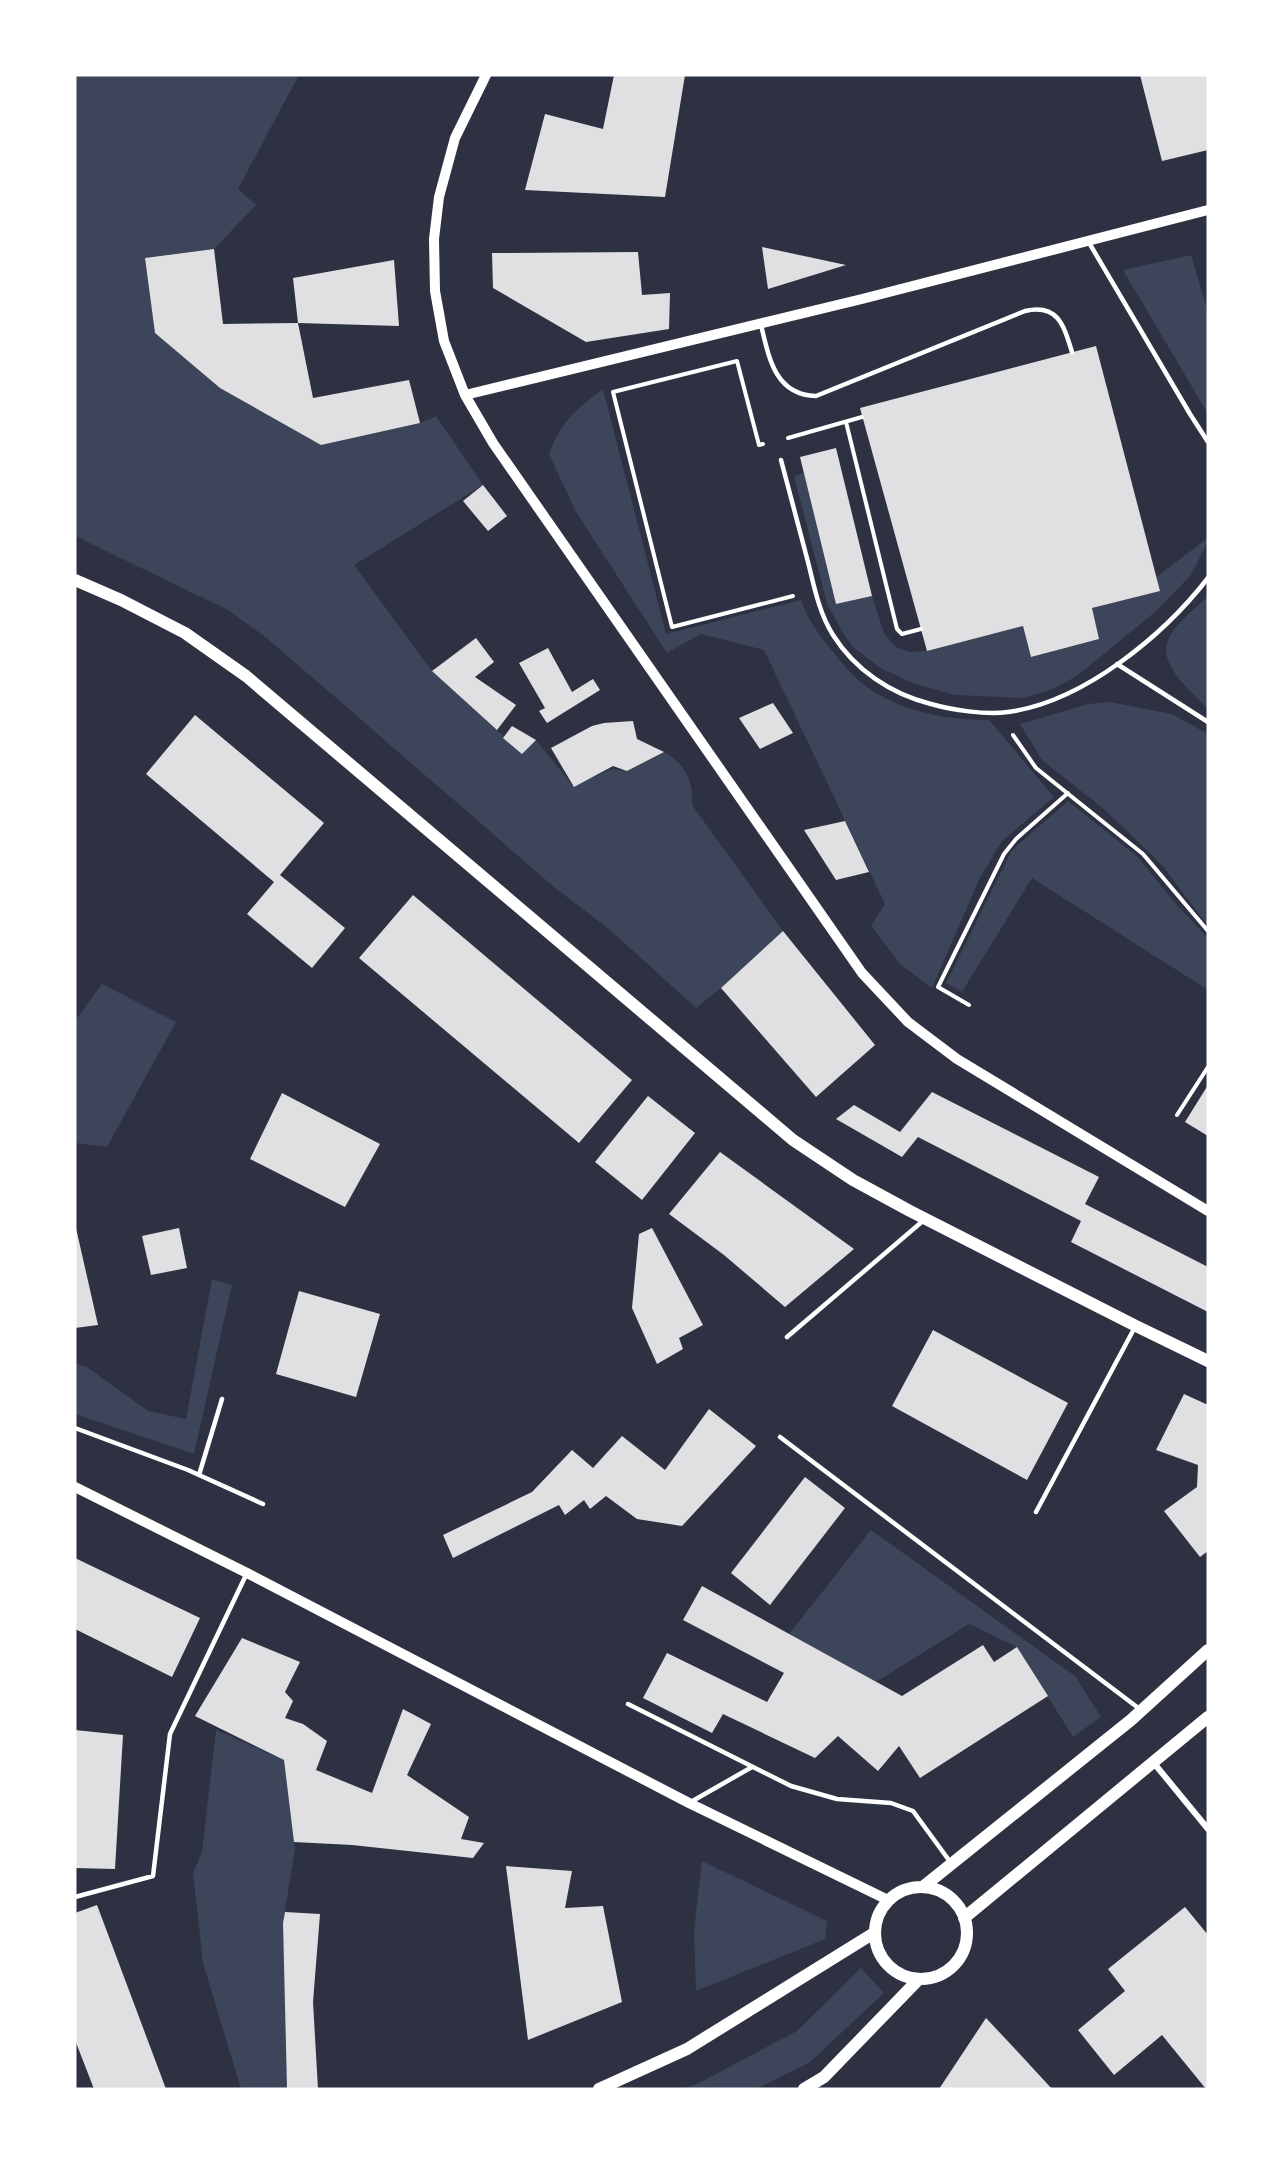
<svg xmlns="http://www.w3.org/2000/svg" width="1283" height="2164" font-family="'Zilla Slab',serif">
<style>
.green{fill:#3c4559}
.building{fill:#e0e0e3}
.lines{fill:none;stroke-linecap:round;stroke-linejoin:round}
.path{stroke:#fff;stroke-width:4}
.service{stroke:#fff;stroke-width:4.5}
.minor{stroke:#fff;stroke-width:6}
.tertiary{stroke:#fff;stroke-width:10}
.secondary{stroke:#fff;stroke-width:12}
</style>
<rect width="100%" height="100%" fill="#2d3142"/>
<!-- green -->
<path class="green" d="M 75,75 L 299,75 L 238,189 L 256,205 L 214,249 L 145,258 L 155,333 L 220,388 L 321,445 L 420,423 L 436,416 L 483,485 L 354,565 L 432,671 L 522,753 L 536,740 L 573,786 L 612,769 L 627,771 L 664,752 C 685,763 694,782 692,805 L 783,931 L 721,988 L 696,1008 L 609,929 L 554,887 L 268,639 L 228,610 L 75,536 Z
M 1191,255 L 1208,312 L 1208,414 L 1123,270 Z
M 603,389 L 666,634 L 801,600 C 808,620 821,638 835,654 C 844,666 855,678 867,687 C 901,712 948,720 989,720 L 1054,797 L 1002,841 L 980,878 L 932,988 L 901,965 L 871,926 L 885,904 L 764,650 L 701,634 L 667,653 L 576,512 L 549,454 C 560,423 577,408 603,389 Z
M 804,473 L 836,604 L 872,596 L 884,633 L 896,647 L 909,652 L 927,651 L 1023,626 L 1031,657 L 1099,639 L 1092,608 L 1160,591 L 1156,577 L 1208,538 L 1208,541 L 1191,575 L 1155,612 L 1077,676 L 1053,689 L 1024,698 L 955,695 L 915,684 L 882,669 L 854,648 L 844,635 L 827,604 L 794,476 Z
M 1208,596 L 1208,709 C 1192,691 1154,663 1170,636 C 1178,621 1196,608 1208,596 Z
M 1110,702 L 1172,714 L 1208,734 L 1208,926 L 1162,865 L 1105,810 L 1042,760 L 1020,724 L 1088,704 Z
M 1068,801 L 1138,857 L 1175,903 L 1208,938 L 1208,990 L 1032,878 L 962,992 L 946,983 L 1012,850 Z
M 102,984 L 176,1022 L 107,1147 L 75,1143 L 75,1021 Z
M 212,1279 L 232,1285 L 194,1454 L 75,1414 L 75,1363 L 87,1367 L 148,1411 L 186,1419 Z
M 871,1530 L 1075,1676 L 1101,1717 L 1073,1737 L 1017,1647 L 969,1624 L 876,1682 L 789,1634 Z
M 216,1730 L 284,1760 L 295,1849 L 283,1923 L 287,2089 L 241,2089 L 203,1963 L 193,1873 L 202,1852 Z
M 702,1861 L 827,1921 L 825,1939 L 696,1991 L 694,1930 Z
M 861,1968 L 884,1993 L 809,2063 L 756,2089 L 682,2089 L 699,2083 L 797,2031 Z"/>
<!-- building -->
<path class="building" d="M 614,75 L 685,75 L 665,197 L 525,190 L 545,114 L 603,129 Z
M 1140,75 L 1208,75 L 1208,150 L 1162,161 Z
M 762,247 L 846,265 L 768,289 Z
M 214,249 L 223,324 L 298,323 L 313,398 L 409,380 L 420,423 L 321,445 L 220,388 L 155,333 L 145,258 Z
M 638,252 L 642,295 L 670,293 L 669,329 L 586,342 L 493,288 L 492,253 Z
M 394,260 L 399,326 L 298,323 L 293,278 Z
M 1096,346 L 1160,591 L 1092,608 L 1099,639 L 1031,657 L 1023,626 L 927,651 L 860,408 Z
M 836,448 L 872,596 L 836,604 L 800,457 Z
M 483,485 L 507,516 L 488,531 L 463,501 Z
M 476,638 L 494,662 L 475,677 L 516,705 L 497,730 L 432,671 Z
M 548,648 L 572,692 L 593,679 L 600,690 L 547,723 L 539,711 L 545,708 L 519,663 Z
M 773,703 L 793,733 L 760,749 L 739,718 Z
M 195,715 L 324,823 L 280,875 L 345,928 L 312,968 L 247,914 L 274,882 L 146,774 Z
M 633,721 L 637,739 L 664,752 L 627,771 L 613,766 L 574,787 L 551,748 L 592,726 L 604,723 Z
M 512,726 L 536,740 L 522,754 L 503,738 Z
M 845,821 L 869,872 L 836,880 L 804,830 Z
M 413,895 L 632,1080 L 579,1143 L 359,958 Z
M 783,931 L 875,1045 L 816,1097 L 721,988 Z
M 1208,1085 L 1208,1136 L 1185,1122 Z
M 932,1092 L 1099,1177 L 1085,1204 L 1208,1267 L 1208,1312 L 1071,1242 L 1081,1221 L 918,1137 L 902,1157 L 836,1119 L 854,1105 L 900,1132 Z
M 282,1093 L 380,1144 L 345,1207 L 250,1159 Z
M 648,1096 L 695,1133 L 642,1200 L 595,1162 Z
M 720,1152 L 854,1249 L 785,1307 L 724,1255 L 669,1214 Z
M 76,1228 L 98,1325 L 75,1328 L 75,1229 Z
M 179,1228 L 187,1268 L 151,1275 L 142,1236 Z
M 652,1228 L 703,1325 L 679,1338 L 683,1349 L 657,1364 L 632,1308 L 639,1234 Z
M 299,1291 L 380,1314 L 356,1397 L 276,1374 Z
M 933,1330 L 1068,1403 L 1027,1480 L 892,1406 Z
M 1184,1394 L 1208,1405 L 1208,1551 L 1200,1557 L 1164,1511 L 1197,1487 L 1198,1465 L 1156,1450 Z
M 709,1409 L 756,1446 L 682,1526 L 637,1519 L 606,1496 L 590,1509 L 584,1500 L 565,1515 L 559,1505 L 453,1558 L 443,1535 L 532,1492 L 572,1450 L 593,1468 L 622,1436 L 665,1470 Z
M 805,1477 L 845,1508 L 770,1605 L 731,1573 Z
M 75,1558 L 200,1618 L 172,1677 L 75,1629 Z
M 702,1586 L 902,1696 L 983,1645 L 994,1662 L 1017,1647 L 1048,1696 L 920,1778 L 899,1746 L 878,1771 L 838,1736 L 815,1758 L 723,1714 L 712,1733 L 643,1698 L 667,1653 L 767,1702 L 784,1673 L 683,1620 Z
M 242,1638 L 300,1662 L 285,1692 L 293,1701 L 285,1718 L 303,1724 L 327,1741 L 316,1770 L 372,1793 L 403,1709 L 431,1724 L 407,1775 L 469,1817 L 461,1839 L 484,1843 L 473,1858 L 352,1845 L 294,1842 L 284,1760 L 195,1716 Z
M 75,1730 L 123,1735 L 115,1869 L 75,1868 Z
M 506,1866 L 572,1871 L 565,1908 L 603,1906 L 622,2002 L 528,2040 Z
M 97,1905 L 166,2089 L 94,2089 L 75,2040 L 75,1913 Z
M 1185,1907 L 1208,1935 L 1208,2089 L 1206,2089 L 1162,2035 L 1114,2075 L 1078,2030 L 1125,1991 L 1108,1969 Z
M 285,1912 L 320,1914 L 313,2002 L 318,2089 L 287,2089 L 283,1923 Z
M 986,2018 L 1017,2051 L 1052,2089 L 939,2089 Z"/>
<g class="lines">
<!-- path -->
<path class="path" d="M 846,422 L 897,629 L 902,634 L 921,629
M 788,438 L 862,417
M 763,444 L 759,445 L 737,361 L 613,392 L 672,627 L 793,596
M 1013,735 L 1036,768 L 1143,854 L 1208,931
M 969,1005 L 938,987 L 1004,854 L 1016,839 L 1068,793
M 1177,1115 L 1208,1067"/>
<!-- service -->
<path class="service" d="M 1088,241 L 1190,414 L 1208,442
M 761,325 C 769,358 775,395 816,396 L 1025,311 C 1058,303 1064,326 1072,352
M 781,460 C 790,494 799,528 808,562 C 814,586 819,613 833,635 C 855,670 891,694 931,704 C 952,710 985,715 1008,712 C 1083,702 1163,636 1208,578
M 1117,664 L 1208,722
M 787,1337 L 924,1220
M 75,1428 L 188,1470 L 263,1504
M 780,1437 L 1141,1710
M 199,1475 L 222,1399
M 1036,1512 L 1135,1327
M 628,1704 L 791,1786 L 837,1799 L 891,1803 L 913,1811 L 951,1863
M 689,1803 L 752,1767
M 75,1897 L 153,1876 L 170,1734 L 247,1573"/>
<!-- minor -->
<path class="minor" d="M 1153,1762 L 1208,1829"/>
<!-- tertiary -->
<path class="tertiary" d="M 486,75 L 455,138 L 439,197 L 434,239 L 435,291 L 444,341 L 465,395 L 493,443 L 862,973 L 908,1022 L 957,1059 L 1208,1211
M 465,395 L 862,299 L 1208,210
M 75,1487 L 247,1573 L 689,1803 L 888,1900"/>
<!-- secondary -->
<path class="secondary" d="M 75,580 L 121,600 L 185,633 L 246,676 L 793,1140 L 853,1180 L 910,1211 L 1136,1326 L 1208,1361
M 924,1886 L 1131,1720 L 1208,1650
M875 1933a46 46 0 1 1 92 0a46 46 0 1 1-92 0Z
M 964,1918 L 1208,1717
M 599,2089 L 687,2049 L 874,1933
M 804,2089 L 824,2077 L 918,1980"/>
</g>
<!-- border -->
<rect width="1283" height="2164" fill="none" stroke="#ffffff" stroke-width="153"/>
</svg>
